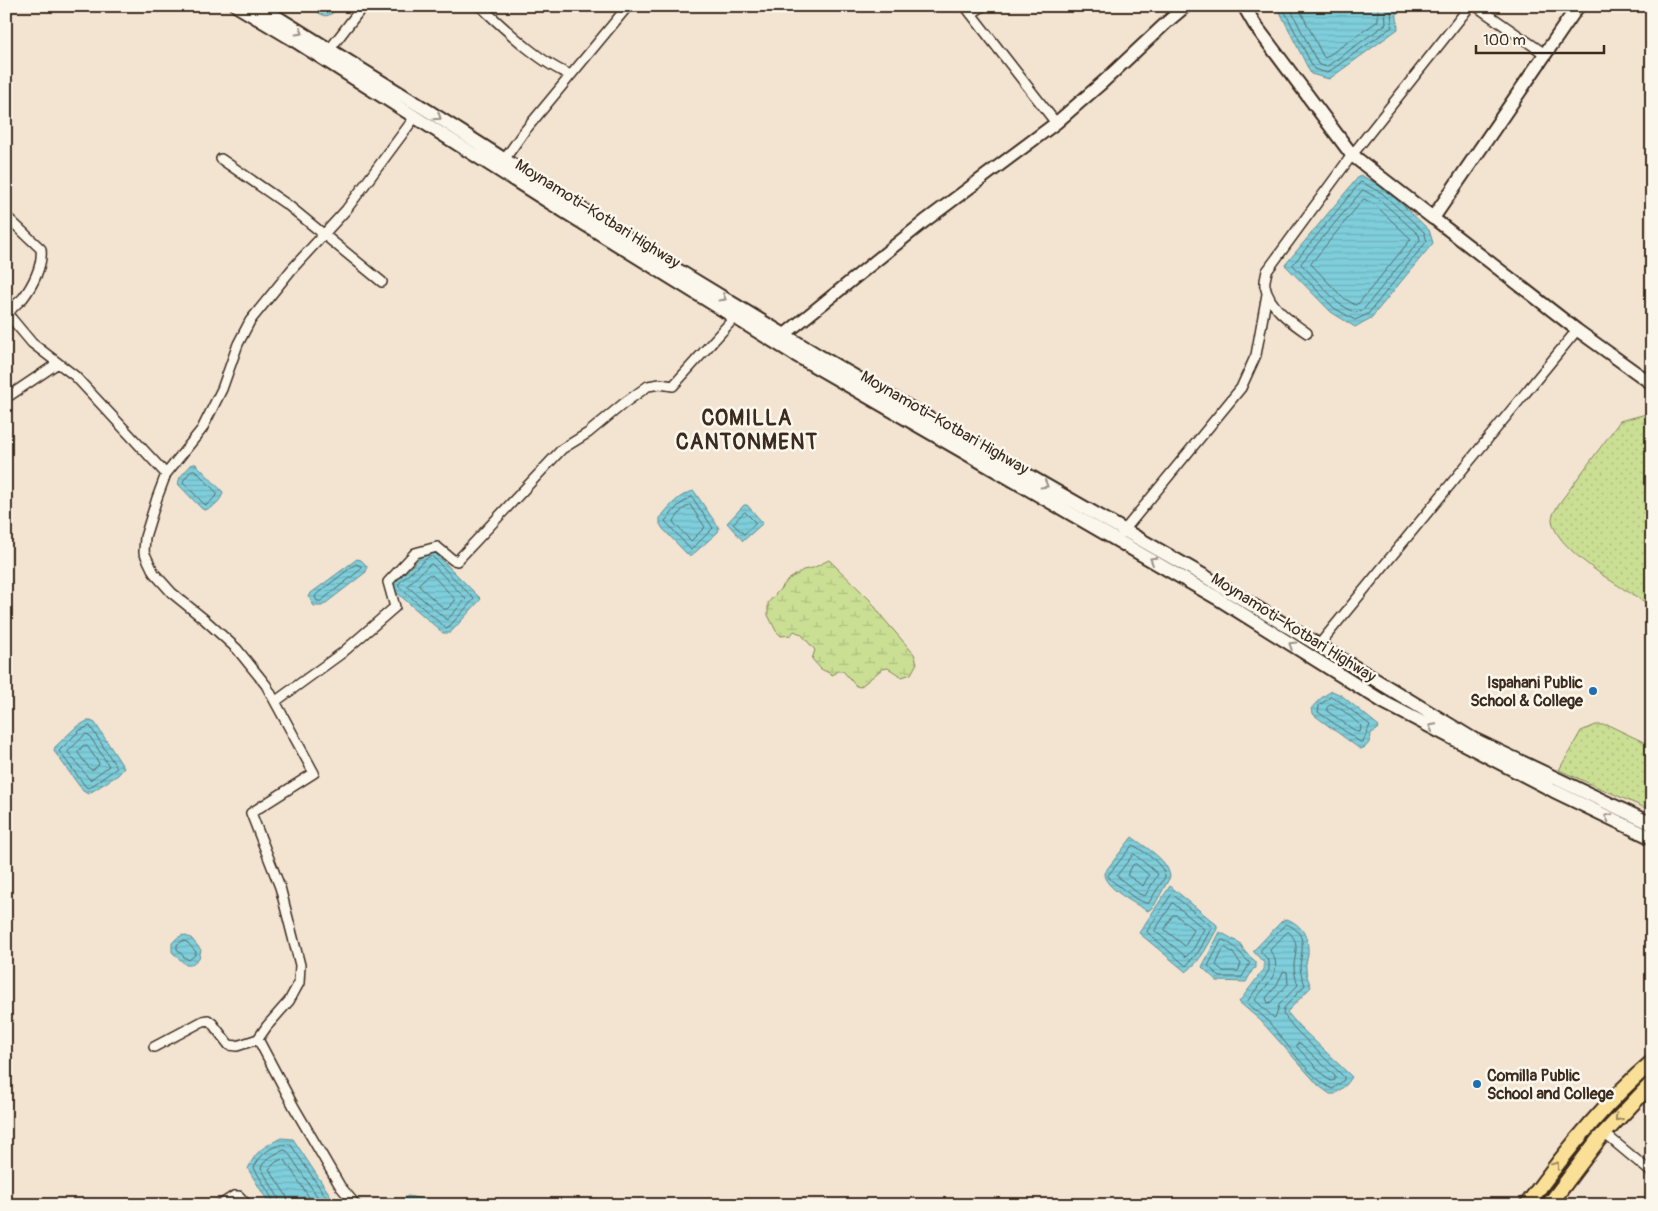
<svg xmlns="http://www.w3.org/2000/svg" width="1658" height="1211" font-family="Pangolin,sans-serif">
<style>
.wetland{fill:url(#wetland-marsh);stroke:#828459}
.park{fill:url(#park-dots);stroke:#828459}
.water{fill:url(#water-rules);stroke:#638c8f}
.lines{fill:none;stroke-linecap:round;stroke-linejoin:round}
.shore{stroke:#566c6a;stroke-width:1}
.minor-casing{stroke:#3b2a1e;stroke-width:12}
.tertiary-casing{stroke:#3b2a1e;stroke-width:15}
.secondary-casing{stroke:#3b2a1e;stroke-width:16}
.trunk-casing{stroke:#3b2a1e;stroke-width:18}
.minor{stroke:#fbf7ec;stroke-width:9}
.tertiary{stroke:#fbf7ec;stroke-width:11}
.secondary{stroke:#fbf7ec;stroke-width:12}
.trunk{stroke:#fadf96;stroke-width:14}
.oneway{stroke:#9b9085}
.oneway2{stroke:#9a845a}
.poi-dot{fill:#1f6fb2;stroke:#fbf7ec;stroke-width:2}
.labels{text-anchor:middle;stroke-width:5;stroke-linejoin:round;paint-order:stroke}
.street-label{font-size:16px;fill:#3b2a1e;stroke:#fbf7ec}
.poi-label{font-size:16px;font-weight:bold;fill:#3b2a1e;stroke:#fbf7ec;text-anchor:end}
.district-label{font-size:21px;font-weight:bold;letter-spacing:1px;fill:#3b2a1e;stroke:#fbf7ec}
</style>
<defs>
<pattern id="wetland-marsh" width="20" height="14" patternUnits="userSpaceOnUse" patternTransform="scale(1.25)"><rect width="20" height="14" fill="#cadf94"/><path d="M1 5h8M5 5V1M11 12h8M15 12V8" fill="none" stroke="#aec07f"/></pattern>
<pattern id="park-dots" width="8" height="8" patternUnits="userSpaceOnUse" patternTransform="scale(1.25)"><rect width="8" height="8" fill="#cadf94"/><path d="M2 2h.1M6 6h.1" fill="none" stroke="#aec07f" stroke-width="1.8" stroke-linecap="round"/></pattern>
<pattern id="water-rules" width="6" height="5" patternUnits="userSpaceOnUse" patternTransform="scale(1.25)"><rect width="6" height="5" fill="#7ecedb"/><path d="M0 2.5h6" fill="none" stroke="#6eb1bc"/></pattern>
</defs>
<rect width="100%" height="100%" fill="#f3e3d1"/>
<filter id="ink" filterUnits="userSpaceOnUse"><feTurbulence type="fractalNoise" baseFrequency=".02" numOctaves="2"/><feDisplacementMap in="SourceGraphic" scale="10" xChannelSelector="R" yChannelSelector="G"/><feConvolveMatrix kernelMatrix="1 2 1 2 8 2 1 2 1" color-interpolation-filters="sRGB"/></filter>
<g filter="url(#ink)">
<!-- wetland -->
<path class="wetland" d="M 829,560 L 870,600 L 883,618 L 914,654 L 917,663 L 911,674 L 902,677 L 888,668 L 882,669 L 860,687 L 856,686 L 843,671 L 837,671 L 833,675 L 821,669 L 812,659 L 815,650 L 801,634 L 794,631 L 791,635 L 781,636 L 776,631 L 768,615 L 768,603 L 788,580 L 803,570 L 813,568 Z"/>
<!-- park -->
<path class="park" d="M 1650,413 L 1652,415 L 1652,606 C 1628,592 1553,549 1552,519 C 1552,515 1556,509 1558,505 L 1620,421 Z
M 1596,725 L 1608,725 L 1652,746 L 1652,811 L 1559,770 L 1581,731 Z"/>
<!-- water -->
<path class="water" d="M 310,6 L 340,6 C 326,20 325,18 310,6 Z
M 1277,6 L 1396,6 L 1398,29 L 1329,79 L 1311,74 Z
M 1360,175 L 1385,188 L 1429,230 L 1433,243 L 1371,318 L 1355,327 L 1331,312 L 1285,265 Z
M 192,464 L 196,464 L 223,492 C 222,500 212,509 204,510 L 201,508 L 178,484 L 180,477 Z
M 694,491 L 719,528 L 718,532 L 691,556 L 688,555 L 663,529 L 660,524 L 660,518 C 669,507 679,494 694,491 Z
M 744,505 L 747,505 L 763,523 L 743,541 L 727,523 Z
M 433,551 L 481,599 L 450,633 L 443,633 L 395,591 L 393,584 L 424,554 Z
M 357,559 L 361,560 L 367,566 L 366,572 L 322,606 L 314,606 L 308,596 L 311,593 Z
M 1332,691 L 1341,695 L 1379,726 L 1377,730 L 1371,733 C 1371,740 1368,748 1360,749 L 1314,715 L 1311,709 C 1317,701 1323,696 1332,691 Z
M 87,721 L 91,721 L 95,723 L 124,768 L 118,775 L 88,794 L 83,791 L 54,751 L 55,747 L 75,728 Z
M 1132,837 C 1146,848 1168,859 1170,877 L 1154,906 L 1148,911 C 1137,905 1103,887 1104,873 Z
M 1170,886 L 1217,925 L 1217,929 C 1208,945 1201,961 1186,972 L 1139,933 Z
M 1287,919 C 1302,925 1309,937 1308,953 C 1308,958 1305,963 1306,969 C 1306,976 1309,981 1311,987 L 1287,1012 L 1299,1026 L 1352,1077 L 1347,1084 L 1335,1094 L 1330,1094 L 1319,1086 L 1261,1021 L 1239,1002 L 1264,969 L 1264,963 L 1253,951 L 1283,920 Z
M 1220,932 L 1240,943 L 1245,952 L 1256,962 L 1256,968 L 1253,969 L 1246,982 L 1217,981 L 1202,967 Z
M 183,935 L 191,938 L 201,950 L 199,958 L 191,965 L 186,965 L 172,952 L 172,943 L 177,938 Z
M 281,1138 L 293,1139 L 332,1198 L 334,1205 L 270,1205 L 248,1169 C 256,1150 264,1147 281,1138 Z
M 408,1196 L 432,1201 L 434,1205 L 402,1205 L 404,1198 Z"/>
<g class="lines">
<!-- shore -->
<path class="shore" d="M 1282,6 L 1314,69 L 1327,73 L 1392,27 L 1391,6
M 1289,6 L 1318,64 L 1326,67 L 1386,24 L 1385,6
M 1298,6 L 1323,56 L 1325,58 L 1378,21 L 1378,6
M 1361,182 L 1382,193 L 1424,232 L 1427,241 L 1368,314 L 1355,320 L 1334,308 L 1293,265 Z
M 1363,190 L 1378,198 L 1419,235 L 1420,240 L 1364,309 L 1355,313 L 1338,303 L 1301,264 Z
M 1364,199 L 1374,204 L 1411,239 L 1359,303 L 1355,305 L 1342,297 L 1311,264 Z
M 192,470 L 195,470 L 217,493 L 217,495 L 207,505 L 204,504 L 183,482 L 184,480 Z
M 692,497 L 713,528 L 691,550 L 665,521 L 678,506 Z
M 690,505 L 705,527 L 691,541 L 673,522 L 682,510 Z
M 745,512 L 756,523 L 744,534 L 733,524 Z
M 432,556 L 474,599 L 447,629 L 398,586 L 400,582 L 427,558 Z
M 356,564 L 361,566 L 360,570 L 321,601 L 317,601 L 315,597 L 317,594 Z
M 432,564 L 466,599 L 447,620 L 407,586 L 429,565 Z
M 429,575 L 432,575 L 455,599 L 455,601 L 447,609 L 444,609 L 419,586 L 419,584 Z
M 1331,697 L 1338,700 L 1370,725 L 1363,742 L 1360,742 L 1318,712 L 1319,706 Z
M 1331,704 C 1342,708 1352,718 1361,726 L 1360,732 L 1357,732 L 1327,711 L 1327,708 Z
M 90,726 L 117,768 L 89,788 L 86,787 L 59,751 L 79,731 Z
M 86,734 L 89,735 L 109,766 L 90,780 L 68,752 Z
M 84,745 L 87,746 L 99,763 L 98,766 L 92,770 L 90,769 L 78,753 Z
M 1133,845 C 1143,851 1164,864 1165,877 L 1148,904 L 1136,899 L 1111,880 L 1108,876 Z
M 1134,854 L 1158,874 L 1145,896 L 1139,894 L 1117,876 Z
M 1136,864 L 1149,875 L 1143,886 L 1127,875 L 1133,865 Z
M 1172,894 L 1212,927 L 1199,951 L 1186,966 L 1147,932 Z
M 1173,903 L 1204,929 L 1194,948 L 1186,957 L 1155,931 Z
M 1173,915 L 1176,915 L 1194,930 L 1185,946 L 1165,930 Z
M 1286,924 C 1308,932 1302,949 1300,966 C 1300,973 1303,979 1305,985 L 1284,1008 L 1283,1014 L 1295,1029 L 1344,1077 L 1344,1080 L 1333,1089 C 1311,1081 1282,1036 1265,1018 C 1259,1012 1252,1008 1247,1002 L 1265,977 L 1269,970 L 1269,961 L 1261,952 L 1261,950 Z
M 1289,932 C 1299,942 1296,951 1294,964 C 1294,971 1295,978 1298,985 L 1279,1005 L 1276,1016 L 1274,1018 L 1255,1000 C 1263,988 1279,977 1275,960 C 1274,956 1271,953 1270,950 L 1286,933 Z
M 1223,940 C 1238,947 1238,952 1250,963 L 1242,977 L 1220,977 L 1208,966 L 1221,941 Z
M 183,941 L 187,942 L 196,952 L 195,955 L 189,960 L 184,957 L 177,949 L 177,945 Z
M 1226,948 L 1232,952 L 1241,964 L 1238,971 L 1223,971 L 1216,965 L 1223,949 Z
M 1284,971 L 1287,972 L 1288,984 L 1271,1002 L 1268,1003 L 1266,998 L 1276,986 Z
M 1298,1043 L 1301,1044 L 1335,1076 L 1335,1080 L 1331,1081 L 1326,1078 L 1297,1047 Z
M 274,1205 L 273,1200 L 254,1168 C 259,1155 276,1141 291,1145 L 328,1200 L 329,1205
M 280,1205 L 278,1197 L 261,1168 C 264,1159 275,1154 284,1150 L 287,1151 L 323,1205
M 288,1205 L 286,1195 L 269,1169 L 276,1162 L 282,1159 L 285,1160 L 314,1205"/>
<defs>
<path id="minor" d="M 480,6 C 504,28 541,64 571,75
M 965,6 L 1056,123
M 1476,6 L 1545,54
M 971,14 L 983,6
M 330,49 L 363,6
M 221,159 L 289,206 L 382,282
M 504,160 L 523,133 L 628,6
M 6,216 L 41,249 C 43,265 33,285 23,298 C 18,303 12,307 9,313 L 11,318 L 32,343 L 58,363
M 1307,333 C 1291,322 1269,307 1265,286 C 1264,282 1266,276 1267,271 L 1352,155 L 1470,6
M 6,398 L 58,363 L 75,376 L 166,474
M 1122,533 L 1241,388 L 1256,355 L 1267,294
M 1318,646 L 1577,330
M 276,701 L 342,653 L 395,607 L 388,582 L 415,553 L 437,547 L 453,560 L 457,561 L 562,449 L 588,433 L 623,404 L 648,386 L 660,384 L 673,386 L 735,317
M 258,1039 L 294,1107 L 340,1186 L 356,1205
M 154,1047 L 203,1021 L 208,1020 L 212,1023 L 229,1045 L 237,1046 L 258,1039 L 267,1026 L 289,1001 L 299,983 L 300,965 L 280,887 L 251,813 L 314,773 L 266,685 L 237,649 L 204,619 L 172,593 L 154,573 L 144,552 L 145,537 L 157,498 L 166,474 L 202,429 L 222,389 L 238,344 L 250,321 L 292,269 L 346,210 L 415,117
M 1604,1133 L 1652,1173
M 220,1205 L 234,1196 L 239,1196 L 247,1205"/>
<path id="tertiary" d="M 1433,218 L 1577,330 L 1652,384
M 779,341 L 784,335 L 925,221 L 1056,123 L 1103,82 L 1167,22 L 1186,6"/>
<path id="secondary" d="M 237,6 L 289,37 L 549,202 L 794,354 L 1217,598 L 1385,703 L 1554,791 L 1652,838
M 259,6 L 430,112 L 661,260 L 819,356 L 1206,577 L 1473,739 L 1652,824
M 1244,6 L 1255,25 L 1352,155 L 1433,218 L 1578,6"/>
<path id="trunk" d="M 1527,1205 C 1564,1153 1604,1103 1652,1062
M 1549,1205 L 1598,1140 L 1652,1083"/>
</defs>
<!-- minor casing -->
<use href="#minor" class="minor-casing"/>
<!-- tertiary casing -->
<use href="#tertiary" class="tertiary-casing"/>
<!-- secondary casing -->
<use href="#secondary" class="secondary-casing"/>
<!-- trunk casing -->
<use href="#trunk" class="trunk-casing"/>
<!-- minor -->
<use href="#minor" class="minor"/>
<!-- tertiary -->
<use href="#tertiary" class="tertiary"/>
<!-- secondary -->
<use href="#secondary" class="secondary"/>
<!-- trunk -->
<use href="#trunk" class="trunk"/>
</g>
<!-- one-way arrows -->
<defs><path id="oneway-chevron" d="M-2-3.5L2.5 0L-2 3.5" fill="none" stroke-width="1.6" stroke-linecap="round" stroke-linejoin="round" transform="scale(1.25)"/></defs>
<g class="oneway">
<use href="#oneway-chevron" transform="translate(300 32) rotate(31)"/>
<use href="#oneway-chevron" transform="translate(438 117) rotate(33)"/>
<use href="#oneway-chevron" transform="translate(723 298) rotate(31)"/>
<use href="#oneway-chevron" transform="translate(1045 485) rotate(30)"/>
<use href="#oneway-chevron" transform="translate(1153 560) rotate(-150)"/>
<use href="#oneway-chevron" transform="translate(1292 645) rotate(-148)"/>
<use href="#oneway-chevron" transform="translate(1432 727) rotate(-152)"/>
<use href="#oneway-chevron" transform="translate(1608 817) rotate(-154)"/>
</g>
<g class="oneway2">
<use href="#oneway-chevron" transform="translate(1618 1118) rotate(132)"/>
<use href="#oneway-chevron" transform="translate(1556 1165) rotate(-53)"/>
</g>
</g>
<!-- markers -->
<g class="poi-dot">
<circle cx="1593" cy="691" r="5"/>
<circle cx="1477" cy="1084" r="5"/>
</g>
<g class="labels">
<!-- street labels -->
<g class="street-label">
<text transform="translate(598 213) rotate(32)" y="6">Moynamoti–Kotbari Highway</text>
<text transform="translate(945 422) rotate(30)" y="6">Moynamoti–Kotbari Highway</text>
<text transform="translate(1294 627) rotate(32)" y="6">Moynamoti–Kotbari Highway</text>
</g>
<!-- poi labels -->
<g class="poi-label">
<text x="1583" y="688">Ispahani Public<tspan x="1583" dy="18">School &amp; College</tspan></text>
<text x="1487" y="1081" text-anchor="start">Comilla Public<tspan x="1487" dy="18">School and College</tspan></text>
</g>
<!-- district labels -->
<g class="district-label">
<text x="747" y="425">COMILLA<tspan x="747" dy="24">CANTONMENT</tspan></text>
</g>
</g>
<!-- margin -->
<rect width="1658" height="1211" fill="none" stroke="#fbf7ec" stroke-width="25"/>
<rect x="12" y="12" width="1633" height="1186" fill="none" stroke="#3b2a1e" stroke-width="2" filter="url(#ink)"/>
<!-- scale -->
<path d="M1476 45v8h128v-8" fill="none" stroke="#3b2a1e" stroke-width="2.5"/>
<text x="1483" y="45" font-size="15" fill="#3b2a1e" stroke="#fbf7ec" stroke-width="4" paint-order="stroke">100 m</text>
</svg>
